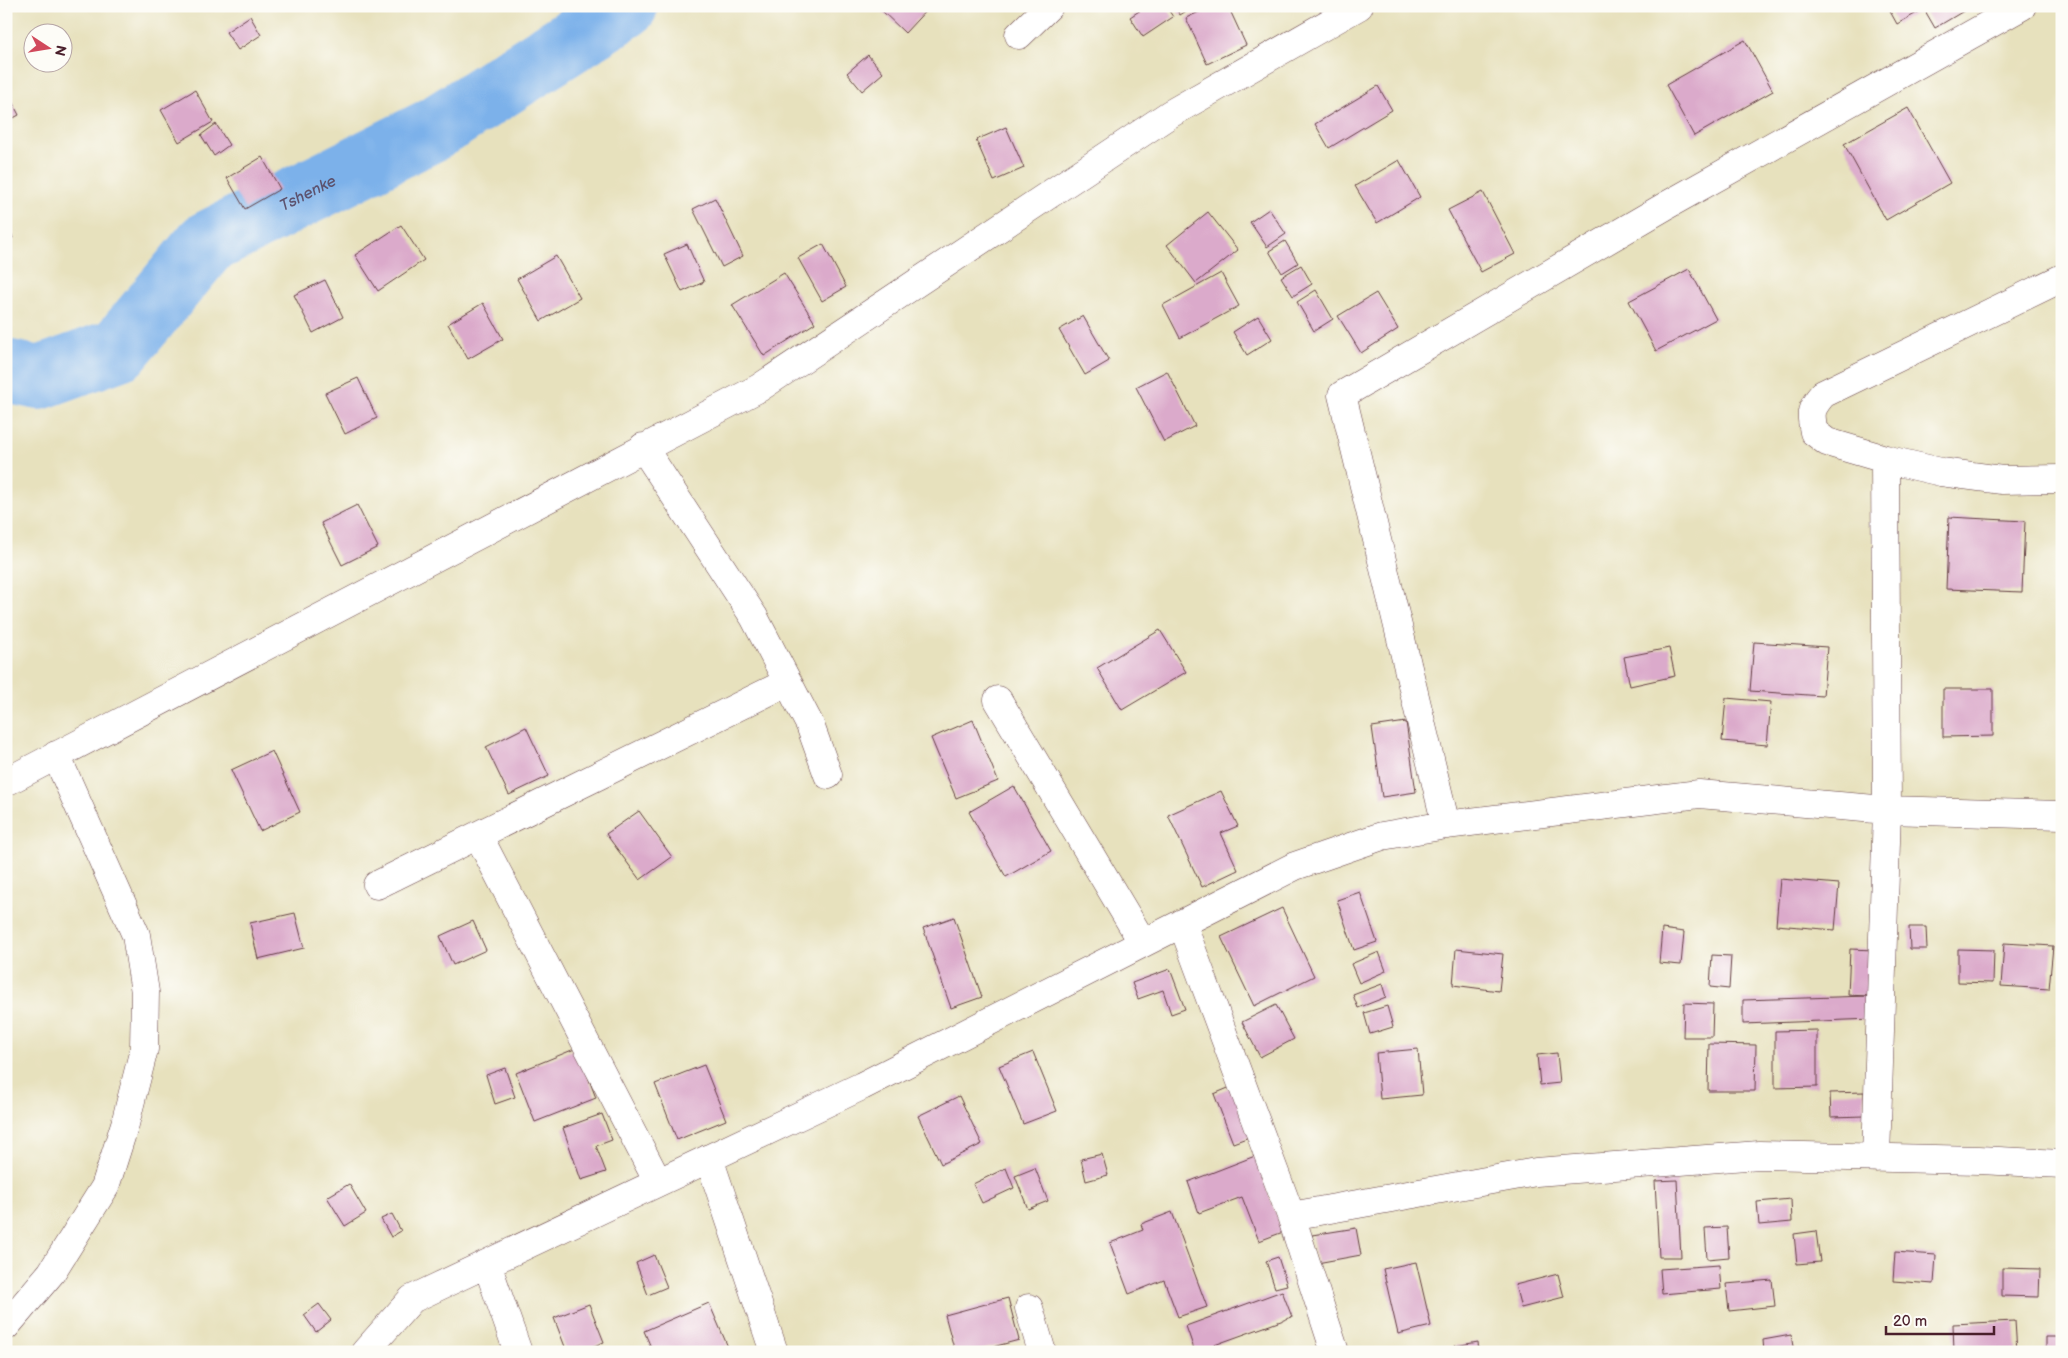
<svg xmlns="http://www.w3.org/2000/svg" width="2068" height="1358" font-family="'Balsamiq Sans',sans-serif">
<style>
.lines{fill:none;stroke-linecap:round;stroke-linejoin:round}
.river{stroke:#7cb1ea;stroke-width:64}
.building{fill:#dbaacb}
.minor-casing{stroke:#623c41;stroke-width:29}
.minor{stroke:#fff;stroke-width:28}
.labels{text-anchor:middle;stroke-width:5;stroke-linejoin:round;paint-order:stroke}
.water-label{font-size:16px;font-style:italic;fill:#5c526e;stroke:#fdfcf7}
</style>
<rect width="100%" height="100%" fill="#fdfcf7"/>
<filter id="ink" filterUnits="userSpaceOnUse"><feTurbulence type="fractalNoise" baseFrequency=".02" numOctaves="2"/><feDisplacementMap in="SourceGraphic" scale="10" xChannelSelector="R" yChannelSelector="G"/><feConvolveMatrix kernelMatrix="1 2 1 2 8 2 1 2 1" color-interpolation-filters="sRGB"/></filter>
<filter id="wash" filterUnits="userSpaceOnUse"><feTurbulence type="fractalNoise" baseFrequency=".0096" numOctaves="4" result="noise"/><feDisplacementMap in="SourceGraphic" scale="20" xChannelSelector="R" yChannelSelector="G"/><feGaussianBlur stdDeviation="1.12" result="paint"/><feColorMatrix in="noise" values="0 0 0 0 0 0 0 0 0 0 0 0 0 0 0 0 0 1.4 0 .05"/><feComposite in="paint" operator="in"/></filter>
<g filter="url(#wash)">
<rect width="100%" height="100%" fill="#e7e1bd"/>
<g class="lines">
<!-- river -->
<path class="river" id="s1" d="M 6,371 L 39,378 L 119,349 L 207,243 L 434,129 L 626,6"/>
</g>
<g id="blocks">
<!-- building -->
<path class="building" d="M 881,6 L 930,6 L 905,33 L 879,8 Z
M 1147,6 L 1166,6 L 1173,17 L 1143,37 L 1130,17 Z
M 1174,6 L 1194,6 L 1180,15 Z
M 1212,6 L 1228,6 L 1246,45 L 1207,64 L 1186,18 Z
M 1887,6 L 1972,6 L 1935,28 L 1924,9 L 1897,24 Z
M 250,16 L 261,35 L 238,50 L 226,32 Z
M 1745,40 L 1773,91 L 1694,136 L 1666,85 Z
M 868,55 L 883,73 L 862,91 L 847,73 Z
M 1378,86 L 1392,110 L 1329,148 L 1315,124 Z
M 6,90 L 19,115 L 6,122 Z
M 195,90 L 213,122 L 179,142 L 161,110 Z
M 1908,108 L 1950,183 L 1886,220 L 1844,144 Z
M 216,124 L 229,145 L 214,156 L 201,135 Z
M 1006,127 L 1024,168 L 994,181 L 976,140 Z
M 262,157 L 280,189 L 245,209 L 227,178 Z
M 1399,160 L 1420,197 L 1377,223 L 1355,186 Z
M 1483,192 L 1515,254 L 1481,272 L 1448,210 Z
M 715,198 L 743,256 L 722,267 L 693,209 Z
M 1269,209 L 1286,234 L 1267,247 L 1250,222 Z
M 1208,212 L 1238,250 L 1196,283 L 1167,245 Z
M 6,217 L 13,238 L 6,240 Z
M 401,225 L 424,260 L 378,291 L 355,255 Z
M 1285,241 L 1298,263 L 1282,273 L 1269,251 Z
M 687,244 L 704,282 L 682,292 L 664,254 Z
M 823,244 L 846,287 L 822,301 L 798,258 Z
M 556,256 L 580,298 L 541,321 L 517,279 Z
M 1301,265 L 1312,284 L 1293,296 L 1281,277 Z
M 1689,269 L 1716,319 L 1656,351 L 1629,301 Z
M 784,273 L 815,323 L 764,356 L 732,305 Z
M 1221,273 L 1239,306 L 1180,338 L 1163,305 Z
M 325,280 L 343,317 L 313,333 L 294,295 Z
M 1316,290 L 1333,319 L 1314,331 L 1297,302 Z
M 1376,293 L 1398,329 L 1361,353 L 1338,316 Z
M 483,303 L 503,339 L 468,359 L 448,324 Z
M 1083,316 L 1109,361 L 1085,375 L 1059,330 Z
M 1258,316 L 1272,339 L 1247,355 L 1233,332 Z
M 1167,371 L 1195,426 L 1164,442 L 1136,387 Z
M 358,378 L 377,418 L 345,434 L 325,393 Z
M 357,505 L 378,547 L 342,565 L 321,523 Z
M 1949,517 L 2025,521 L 2022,592 L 1946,589 Z
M 1160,630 L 1186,672 L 1122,710 L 1097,668 Z
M 1754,642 L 1827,647 L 1823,696 L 1750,691 Z
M 1669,648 L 1675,676 L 1630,686 L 1624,657 Z
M 1943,689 L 1993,689 L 1993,736 L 1943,737 Z
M 1726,698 L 1771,702 L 1767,745 L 1722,741 Z
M 973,720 L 998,781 L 956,798 L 931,738 Z
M 1406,722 L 1416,792 L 1382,797 L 1372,727 Z
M 526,727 L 549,776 L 509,795 L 486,747 Z
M 272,751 L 300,812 L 260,831 L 231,770 Z
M 1014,786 L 1051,851 L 1006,877 L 969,812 Z
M 1221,791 L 1238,826 L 1221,833 L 1238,870 L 1202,887 L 1168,815 Z
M 639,811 L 672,857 L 640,880 L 606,834 Z
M 1780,879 L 1839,884 L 1835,930 L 1776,925 Z
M 1360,892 L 1377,942 L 1354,950 L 1337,900 Z
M 1282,908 L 1314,976 L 1254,1006 L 1221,937 Z
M 295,913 L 304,948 L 258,959 L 250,923 Z
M 954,917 L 982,997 L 951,1008 L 923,928 Z
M 473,921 L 486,950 L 453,965 L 440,936 Z
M 1909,927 L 1926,927 L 1927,949 L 1910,949 Z
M 1662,929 L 1684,932 L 1681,965 L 1659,963 Z
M 2004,943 L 2053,946 L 2049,989 L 2001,986 Z
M 1456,949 L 1503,954 L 1499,991 L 1453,985 Z
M 1850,949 L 1874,950 L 1873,1019 L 1743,1024 L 1743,1000 L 1867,996 L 1848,995 Z
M 1958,949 L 1994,950 L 1993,983 L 1958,982 Z
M 1379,952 L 1386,971 L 1359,983 L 1351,964 Z
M 1712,955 L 1731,956 L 1729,989 L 1710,987 Z
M 1170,969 L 1185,1009 L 1171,1014 L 1163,990 L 1138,999 L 1132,983 Z
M 1382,984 L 1386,997 L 1358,1008 L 1353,995 Z
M 1684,1003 L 1713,1004 L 1712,1037 L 1683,1037 Z
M 1276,1005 L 1294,1039 L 1260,1057 L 1242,1022 Z
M 1387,1006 L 1393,1027 L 1370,1034 L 1364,1013 Z
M 1817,1030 L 1817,1087 L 1775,1088 L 1775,1031 Z
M 1709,1044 L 1756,1045 L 1755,1091 L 1708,1091 Z
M 577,1048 L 596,1098 L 535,1122 L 516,1073 Z
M 1418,1049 L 1422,1095 L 1380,1099 L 1376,1053 Z
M 1033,1052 L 1057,1111 L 1023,1124 L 999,1066 Z
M 1557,1053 L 1560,1083 L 1540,1085 L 1537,1055 Z
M 704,1065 L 726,1120 L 677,1140 L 655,1084 Z
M 505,1068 L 515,1097 L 495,1104 L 486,1075 Z
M 1233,1086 L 1252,1136 L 1233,1143 L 1214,1094 Z
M 1864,1092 L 1865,1116 L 1831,1117 L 1830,1093 Z
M 959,1096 L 982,1144 L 941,1164 L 918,1116 Z
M 602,1114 L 612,1140 L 596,1146 L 606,1172 L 581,1180 L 563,1128 Z
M 1102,1154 L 1108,1175 L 1086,1181 L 1081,1159 Z
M 1255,1156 L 1283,1232 L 1259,1241 L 1242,1197 L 1199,1213 L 1188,1182 Z
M 1006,1168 L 1014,1188 L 982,1203 L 973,1184 Z
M 1035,1168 L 1048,1201 L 1028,1209 L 1015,1176 Z
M 1677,1180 L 1681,1257 L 1659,1257 L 1655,1181 Z
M 349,1184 L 366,1213 L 345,1226 L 327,1197 Z
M 1791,1199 L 1792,1222 L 1759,1225 L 1757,1202 Z
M 1172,1212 L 1207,1307 L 1178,1317 L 1164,1280 L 1129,1294 L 1110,1243 L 1143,1230 L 1141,1224 Z
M 392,1214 L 401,1231 L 391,1237 L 381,1219 Z
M 1727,1227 L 1729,1257 L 1707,1259 L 1705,1228 Z
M 1356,1228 L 1361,1255 L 1317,1263 L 1312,1235 Z
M 1816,1231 L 1820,1262 L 1797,1264 L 1794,1234 Z
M 1895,1252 L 1936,1255 L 1934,1284 L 1893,1281 Z
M 654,1255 L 667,1287 L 648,1295 L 636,1263 Z
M 1278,1257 L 1287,1285 L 1275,1288 L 1266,1261 Z
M 1416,1262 L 1431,1326 L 1398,1334 L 1383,1269 Z
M 1719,1265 L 1721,1289 L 1662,1294 L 1660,1269 Z
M 2002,1268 L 2040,1269 L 2039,1297 L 2002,1296 Z
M 1558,1274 L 1564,1297 L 1521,1308 L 1515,1285 Z
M 1772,1280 L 1775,1306 L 1729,1311 L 1726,1284 Z
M 1282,1291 L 1292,1317 L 1195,1352 L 1186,1326 Z
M 1008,1298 L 1019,1340 L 974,1352 L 955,1352 L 945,1315 Z
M 709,1303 L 728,1347 L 716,1352 L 653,1352 L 644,1331 Z
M 319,1304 L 331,1320 L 316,1332 L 304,1315 Z
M 589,1304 L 604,1342 L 579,1352 L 567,1352 L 554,1318 Z
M 2015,1321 L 2017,1352 L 1954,1352 L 1953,1324 Z
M 1791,1335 L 1794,1352 L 1764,1352 L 1763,1340 Z
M 2046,1337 L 2062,1337 L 2062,1352 L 2046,1352 Z
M 1478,1342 L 1479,1352 L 1456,1352 L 1455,1346 Z"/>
</g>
</g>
<g filter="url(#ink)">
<use href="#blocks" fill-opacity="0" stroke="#623c41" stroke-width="1"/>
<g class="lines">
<defs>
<path id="minor" d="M 1019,35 L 1049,6
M 2062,278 L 1823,394 C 1810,409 1810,413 1814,432 L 1827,442 L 1885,459 L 1941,472 L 2002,480 L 2062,479
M 643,447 L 754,617 L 810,725 L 828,775
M 998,700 L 1143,943
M 6,782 L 759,388 L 1170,114 L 1359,6
M 1446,825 L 1342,395 L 1669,204 L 2022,6
M 478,835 L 658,1182
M 377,885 L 788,682
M 1182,923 L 1291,1216 L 1335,1352
M 709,1158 L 774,1352
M 1876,1158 L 1887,810 L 1885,459
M 1291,1216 L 1536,1172 L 1759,1155 L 1979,1160 L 2062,1164
M 487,1264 L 518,1352
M 1029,1308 L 1042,1352
M 6,1326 L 51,1273 L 105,1187 L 125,1124 L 144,1049 L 145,992 L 136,935 L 56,755
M 365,1352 L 412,1299 L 862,1086 L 1295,866 L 1382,836 L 1446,825 L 1699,794 L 1887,810 L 2062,815"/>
</defs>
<!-- minor casing -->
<use href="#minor" class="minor-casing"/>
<!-- minor -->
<use href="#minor" class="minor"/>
</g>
</g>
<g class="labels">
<!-- water labels -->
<g class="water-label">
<text dy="6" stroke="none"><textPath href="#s1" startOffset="369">Tshenke</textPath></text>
</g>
</g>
<!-- margin -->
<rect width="2068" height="1358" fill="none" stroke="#fdfcf7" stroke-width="25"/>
<!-- north arrow -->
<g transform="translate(48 48) rotate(102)"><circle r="24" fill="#fdfcf7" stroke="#b5a4a5"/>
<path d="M0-4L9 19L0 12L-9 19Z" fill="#d1495b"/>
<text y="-8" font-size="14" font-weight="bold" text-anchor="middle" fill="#4a1f2b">N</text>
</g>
<!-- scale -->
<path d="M1886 1326v8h108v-8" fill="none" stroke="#4a1f2b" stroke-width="2.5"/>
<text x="1893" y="1326" font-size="15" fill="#4a1f2b" stroke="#fdfcf7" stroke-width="4" paint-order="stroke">20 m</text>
</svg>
